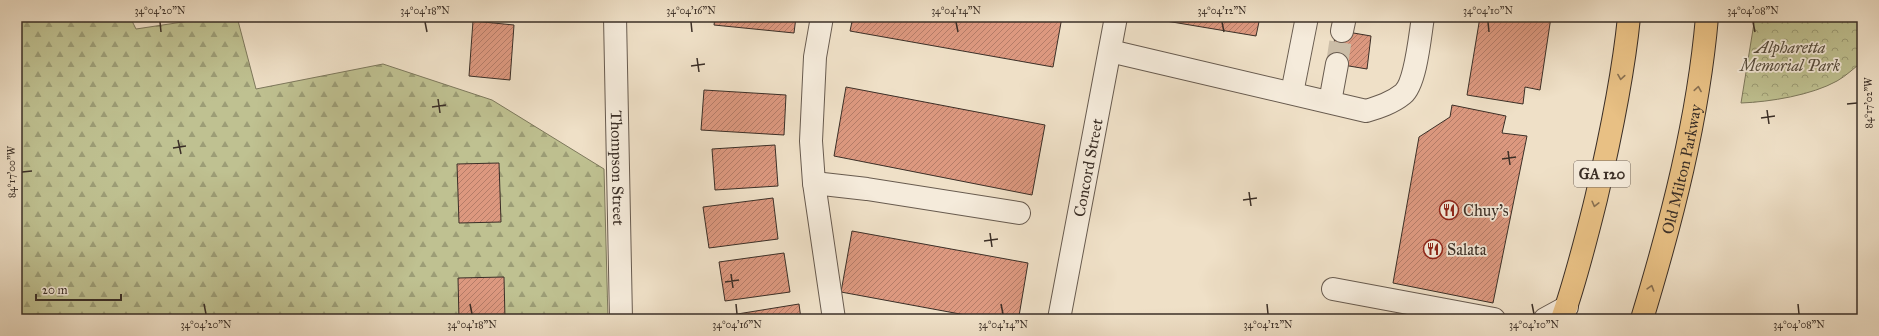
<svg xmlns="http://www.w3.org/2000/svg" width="1879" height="336" font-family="'IM FELL Great Primer',serif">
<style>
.forest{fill:url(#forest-firs);stroke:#7d785c}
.park{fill:url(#park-crowns);stroke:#7d785c}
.building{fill:url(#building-hatch);stroke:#3b2f27}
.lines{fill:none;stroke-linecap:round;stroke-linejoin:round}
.minor-tunnel{stroke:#cbbda7;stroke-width:22;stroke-dasharray:22 11;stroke-linecap:butt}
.minor-casing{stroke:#685b4f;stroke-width:24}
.highway-casing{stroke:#3b2f27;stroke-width:24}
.minor{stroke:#f5ebdb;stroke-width:22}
.highway{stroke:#e8c084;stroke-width:22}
.oneway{stroke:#897051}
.ticks{fill:none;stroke:#3b2f27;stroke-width:1.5}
.labels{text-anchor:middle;stroke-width:3.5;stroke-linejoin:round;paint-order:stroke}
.shield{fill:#f5ebdb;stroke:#73675d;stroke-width:1}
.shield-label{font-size:15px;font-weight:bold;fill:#3b2f27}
.park-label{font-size:16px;font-style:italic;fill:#554c3c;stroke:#f5ebdb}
.street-label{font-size:16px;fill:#3b2f27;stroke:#f5ebdb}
.poi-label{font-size:16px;fill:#3b2f27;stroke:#f5ebdb;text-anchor:start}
.neatline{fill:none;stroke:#3b2f27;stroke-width:1.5}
.ticks-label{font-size:10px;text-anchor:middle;fill:#3b2f27}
</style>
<defs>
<pattern id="forest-firs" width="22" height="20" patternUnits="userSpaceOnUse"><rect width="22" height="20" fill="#bfc191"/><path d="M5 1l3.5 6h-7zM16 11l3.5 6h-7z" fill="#9c9d76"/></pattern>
<pattern id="park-crowns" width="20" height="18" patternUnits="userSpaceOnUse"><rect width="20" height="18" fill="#bfc191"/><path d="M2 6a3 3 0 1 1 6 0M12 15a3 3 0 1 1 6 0" fill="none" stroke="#9c9d76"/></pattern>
<pattern id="building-hatch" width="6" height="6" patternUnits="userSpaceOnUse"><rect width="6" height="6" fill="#dc987f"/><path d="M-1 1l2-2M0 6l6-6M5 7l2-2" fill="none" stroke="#b47c68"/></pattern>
</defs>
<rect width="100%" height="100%" fill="#efe0c7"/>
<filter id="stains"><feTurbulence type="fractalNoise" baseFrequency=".005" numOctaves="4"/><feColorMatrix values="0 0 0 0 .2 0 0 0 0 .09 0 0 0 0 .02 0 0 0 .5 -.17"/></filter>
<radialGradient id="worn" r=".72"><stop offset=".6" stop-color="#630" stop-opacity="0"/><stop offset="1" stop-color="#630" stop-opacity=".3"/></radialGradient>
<!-- forest -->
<path class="forest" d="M 17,17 L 130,17 L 136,29 L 216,17 L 237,17 L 256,89 L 383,64 L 492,100 L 604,169 L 608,319 L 17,319 Z"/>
<!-- park -->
<path class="park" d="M 1755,17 L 1862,17 L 1862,62 C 1854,68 1846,76 1837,81 C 1812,95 1770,102 1741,103 Z"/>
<!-- building -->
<path class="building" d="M 715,17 L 796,17 L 794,33 L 714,25 Z
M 853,17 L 1062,17 L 1053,67 L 850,31 Z
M 1155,17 L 1260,17 L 1256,36 L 1154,19 Z
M 1480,17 L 1551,17 L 1540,90 L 1525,87 L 1523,104 L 1467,95 Z
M 473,21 L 514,25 L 510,80 L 469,76 Z
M 1336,30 L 1371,36 L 1367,69 L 1331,63 Z
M 846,87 L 1045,125 L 1032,195 L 834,156 Z
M 704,90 L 786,95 L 784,135 L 701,130 Z
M 1452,105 L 1506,116 L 1502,133 L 1527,136 L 1493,303 L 1393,283 L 1419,137 L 1450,117 Z
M 775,145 L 778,186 L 715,190 L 712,149 Z
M 499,163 L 501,222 L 459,223 L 457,164 Z
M 773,198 L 778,239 L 709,248 L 703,207 Z
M 852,231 L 1028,263 L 1019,316 L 1009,315 L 1008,319 L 987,319 L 841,292 Z
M 784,253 L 790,292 L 725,301 L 719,262 Z
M 504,277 L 505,319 L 459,319 L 458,278 Z
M 799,304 L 801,319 L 719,319 L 719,317 Z"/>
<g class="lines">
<!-- minor-tunnel -->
<path class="minor-tunnel" d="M 1337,64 L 1342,31"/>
<defs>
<g id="minor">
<path id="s1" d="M 615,17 L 621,319"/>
<path d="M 822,17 L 815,57 L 811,141 L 814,183 L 834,319"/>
<path d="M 1342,31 L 1345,17"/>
<path d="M 1110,51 L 1366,111 C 1379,107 1392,103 1403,94 C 1416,83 1420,35 1423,17"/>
<path d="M 1292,93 L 1307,17"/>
<path d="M 1330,102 L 1337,64"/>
<path d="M 814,183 L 867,189 L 1019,213"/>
<path d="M 1333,289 L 1494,319"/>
<path id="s2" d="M 1059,319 L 1116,17"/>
<path d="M 1545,319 L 1567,307"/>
</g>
<g id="highway">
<path d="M 1562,319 C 1576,280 1586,239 1596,199 C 1610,139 1623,78 1629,17"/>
<path id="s3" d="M 1642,319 C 1672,220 1698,120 1707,17"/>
</g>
</defs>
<!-- minor casing -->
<use href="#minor" class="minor-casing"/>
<!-- highway casing -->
<use href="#highway" class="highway-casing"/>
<!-- minor -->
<use href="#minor" class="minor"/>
<!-- highway -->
<use href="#highway" class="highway"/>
</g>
<!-- one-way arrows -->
<defs><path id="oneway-chevron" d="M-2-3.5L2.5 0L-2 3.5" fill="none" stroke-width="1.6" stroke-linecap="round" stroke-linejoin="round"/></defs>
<g class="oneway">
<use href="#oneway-chevron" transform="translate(1621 77) rotate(99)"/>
<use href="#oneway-chevron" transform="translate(1698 89) rotate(-81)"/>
<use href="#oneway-chevron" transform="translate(1595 204) rotate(104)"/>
<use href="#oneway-chevron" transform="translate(1651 288) rotate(-73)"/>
</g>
<!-- ticks -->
<path class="ticks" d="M 160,22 L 161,32M 425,22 L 427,32M 691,22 L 692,32M 956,22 L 958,32M 1222,22 L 1224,32M 1488,22 L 1489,32M 1753,22 L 1755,32M 697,58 L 699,72M 691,66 L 705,64M 438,99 L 440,113M 1847,104 L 1857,103M 432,107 L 446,105M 1767,110 L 1769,124M 1761,118 L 1775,116M 178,140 L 181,154M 173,148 L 186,146M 1508,151 L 1510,165M 1502,159 L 1516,157M 22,172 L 32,171M 1249,192 L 1251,206M 1243,200 L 1257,198M 990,233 L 992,247M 984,241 L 998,239M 731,274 L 733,288M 725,282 L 739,280M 204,304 L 206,314M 470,304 L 472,314M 736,304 L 737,314M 1001,304 L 1003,314M 1267,304 L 1268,314M 1532,304 L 1534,314M 1798,304 L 1799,314"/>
<!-- icons -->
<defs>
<symbol id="restaurant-ring" viewBox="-11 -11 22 22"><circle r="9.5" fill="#f5ebdb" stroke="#8f2418" stroke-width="1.5"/><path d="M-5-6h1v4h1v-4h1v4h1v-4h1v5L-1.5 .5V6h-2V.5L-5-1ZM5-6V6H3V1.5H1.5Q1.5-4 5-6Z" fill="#8f2418"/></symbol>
</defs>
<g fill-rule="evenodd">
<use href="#restaurant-ring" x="1438" y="199" width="22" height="22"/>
<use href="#restaurant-ring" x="1422" y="238" width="22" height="22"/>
</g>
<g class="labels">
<!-- shield labels -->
<rect class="shield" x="1574" y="161" width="56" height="26" rx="3"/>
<g class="shield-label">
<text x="1602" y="179">GA 120</text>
</g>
<!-- park labels -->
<g class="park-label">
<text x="1790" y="53">Alpharetta<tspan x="1790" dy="18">Memorial Park</tspan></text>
</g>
<!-- street labels -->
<g class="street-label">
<text dy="6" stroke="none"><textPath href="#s1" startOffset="151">Thompson Street</textPath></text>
<text dy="6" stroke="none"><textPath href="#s2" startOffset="154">Concord Street</textPath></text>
<text dy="6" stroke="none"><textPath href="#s3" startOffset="155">Old Milton Parkway</textPath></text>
</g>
<!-- poi labels -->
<g class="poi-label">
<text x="1463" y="216">Chuy's</text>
<text x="1447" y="255">Salata</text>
</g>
</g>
<!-- margin -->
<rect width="1879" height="336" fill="none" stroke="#efe0c7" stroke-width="44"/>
<!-- scale -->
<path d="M36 294v6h85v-6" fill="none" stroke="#3b2f27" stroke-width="2"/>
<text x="42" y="294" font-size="12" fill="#3b2f27" stroke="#f5ebdb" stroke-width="3" paint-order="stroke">20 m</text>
<rect x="22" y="22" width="1835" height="292" class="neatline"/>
<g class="ticks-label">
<text x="160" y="14">34°04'20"N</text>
<text x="425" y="14">34°04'18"N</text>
<text x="691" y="14">34°04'16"N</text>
<text x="956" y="14">34°04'14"N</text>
<text x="1222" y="14">34°04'12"N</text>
<text x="1488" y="14">34°04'10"N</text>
<text x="1753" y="14">34°04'08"N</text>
<text transform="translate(1868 103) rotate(-90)" y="4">84°17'02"W</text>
<text transform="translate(11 172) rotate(-90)" y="4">84°17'00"W</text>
<text x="206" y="328">34°04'20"N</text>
<text x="472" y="328">34°04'18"N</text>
<text x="737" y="328">34°04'16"N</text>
<text x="1003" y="328">34°04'14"N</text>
<text x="1268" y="328">34°04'12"N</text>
<text x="1534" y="328">34°04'10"N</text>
<text x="1799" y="328">34°04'08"N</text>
</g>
<rect width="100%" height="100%" filter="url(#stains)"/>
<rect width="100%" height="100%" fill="url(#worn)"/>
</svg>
